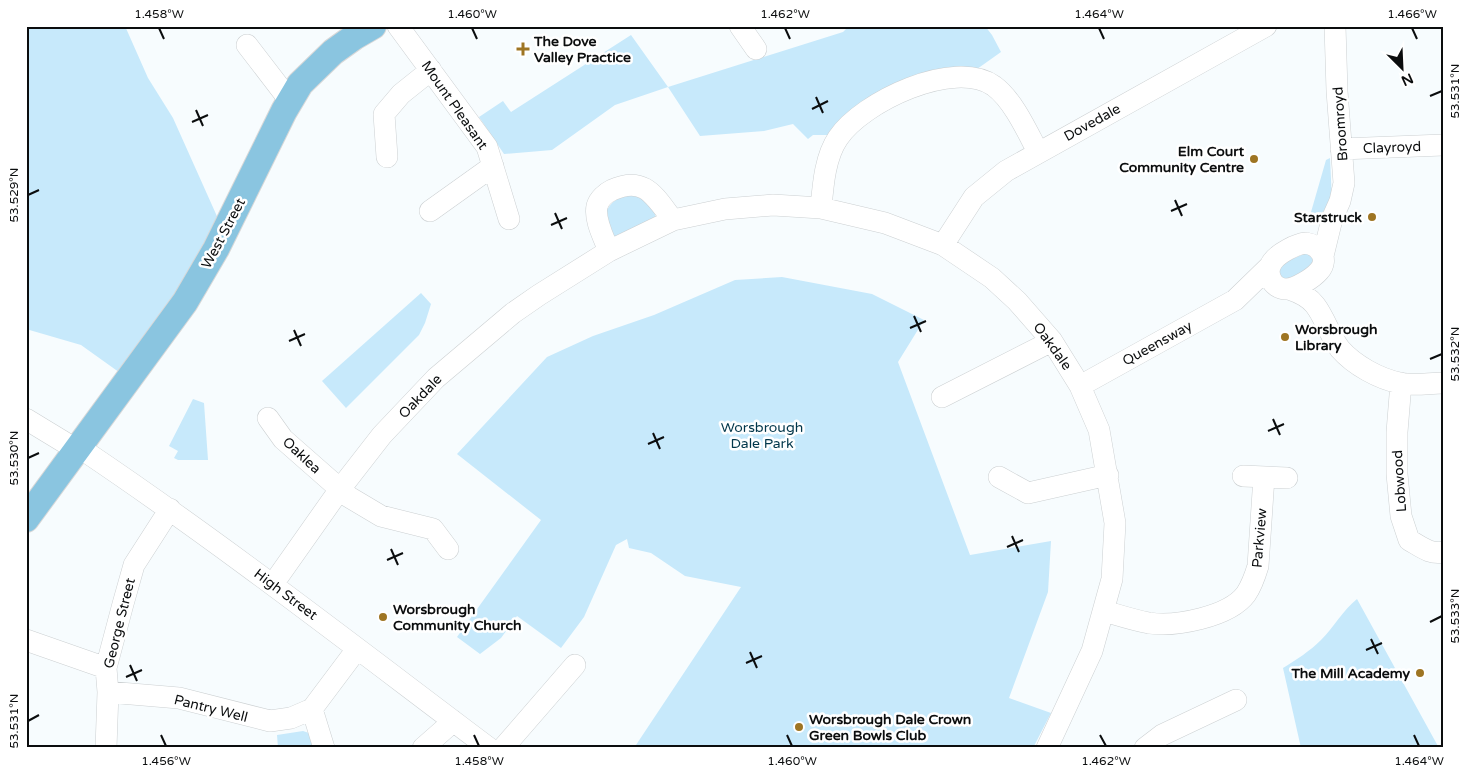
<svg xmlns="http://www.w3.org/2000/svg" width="1469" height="774" font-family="'Varela Round',sans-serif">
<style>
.green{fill:#c7e9fb}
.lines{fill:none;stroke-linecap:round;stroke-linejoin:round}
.minor-casing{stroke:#ccd0d2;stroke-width:22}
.major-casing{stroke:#d8d8d8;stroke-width:28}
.minor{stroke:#fff;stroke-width:21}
.major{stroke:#8ac5e0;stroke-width:26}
.ticks{fill:none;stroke:#0b0d0e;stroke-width:2}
.poi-dot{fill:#9e7523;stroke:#fff;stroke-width:2}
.labels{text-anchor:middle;stroke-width:5;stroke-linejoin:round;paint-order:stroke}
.poi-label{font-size:14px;font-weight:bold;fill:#0b0d0e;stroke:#fff;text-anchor:start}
.street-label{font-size:14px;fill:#0b0d0e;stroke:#fff}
.park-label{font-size:14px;fill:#00364a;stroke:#fff}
.neatline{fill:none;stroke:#0b0d0e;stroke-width:2}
.ticks-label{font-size:12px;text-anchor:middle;fill:#0b0d0e}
</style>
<rect width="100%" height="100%" fill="#f7fcfe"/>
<!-- green -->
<path class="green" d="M 26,26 L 125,26 L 148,78 L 173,118 L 220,223 L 194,269 L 123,375 L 81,345 L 26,329 Z
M 849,26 L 985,26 L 992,35 L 1001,52 L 970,74 L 951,74 L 834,135 L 813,135 L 808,139 L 793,124 L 764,131 L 700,136 L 668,87 L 615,105 L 552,150 L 504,154 L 479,117 L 503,101 L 511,112 L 631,35 L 668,87 L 843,32 Z
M 1330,158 L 1332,201 L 1315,221 L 1309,219 L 1326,160 Z
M 631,195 C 645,198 654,203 656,219 L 615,240 L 605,214 C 612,200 616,199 631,195 Z
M 1306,253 L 1313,258 L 1313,264 L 1291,281 L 1281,279 L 1279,267 L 1281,264 Z
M 782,277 L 872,294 L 924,320 L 898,362 L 970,555 L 1051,541 L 1048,592 L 1009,698 L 1051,713 L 1033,748 L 634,748 L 741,587 L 685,576 L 651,553 L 629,548 L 627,539 L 616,545 L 584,617 L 561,648 L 517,616 L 501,638 L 480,654 L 457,637 L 541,520 L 457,454 L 547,357 L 593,336 L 654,315 L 735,280 Z
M 421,293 L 431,304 L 425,323 L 419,335 L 346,408 L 322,381 Z
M 193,399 L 204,403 L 208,460 L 178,460 L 174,458 L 178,451 L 169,446 Z
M 1357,599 L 1439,748 L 1301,748 L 1283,668 C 1296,660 1310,651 1321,640 C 1334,627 1343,610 1357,599 Z
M 303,731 L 309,733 L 316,748 L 278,748 L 277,735 Z"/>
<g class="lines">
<defs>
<path id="minor" d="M 398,26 L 487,147 L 509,219
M 740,26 L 756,49
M 247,45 L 290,101
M 1341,149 L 1443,145
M 387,157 L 384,114 L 401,94 L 431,70
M 821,208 C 823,185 825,157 838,138 C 862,102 954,58 994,86 C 1013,100 1027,131 1038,152
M 430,211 L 493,166
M 1306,243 C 1319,245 1330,259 1319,271 C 1313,278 1296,289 1286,289 C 1272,289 1264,272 1273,261 C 1279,253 1296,244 1306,243 Z
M 943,245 L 974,197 L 1006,171 L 1266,26
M 609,251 C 604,238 594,220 597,206 C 599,199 606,193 612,190 C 645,175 655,197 673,220
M 1323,256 L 1332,219 L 1340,201 L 1344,183 L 1337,91 L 1335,26
M 1289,289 C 1298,292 1309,297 1315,305 C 1325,318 1330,336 1340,349 C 1354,365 1379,379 1400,383 C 1413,386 1429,383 1443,383
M 1401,383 L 1397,432 L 1397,474 L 1401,516 L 1409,540 C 1420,546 1430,555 1443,552
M 1080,386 L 1235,300 L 1269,267
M 942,397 L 1052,341
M 268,418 L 283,439 L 349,497 L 381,516 L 433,529 L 448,549
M 26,419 L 77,450 L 86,452 C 224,545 356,648 489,748
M 1243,476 L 1287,478
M 999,477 L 1028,493 L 1108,475
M 273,584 L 340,489 L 382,435 L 436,378 L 513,313 L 539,295 L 609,251 L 673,220 L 725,209 L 773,205 L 821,208 L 885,223 L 943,245 L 992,278 L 1017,301 L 1052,341 L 1080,386 L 1099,430 L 1115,523 L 1112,579 L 1092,651 L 1047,748
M 1104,611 C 1118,615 1133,620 1149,623 C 1175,627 1229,617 1246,594 C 1252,585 1255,576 1258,566 L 1264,477
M 26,640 L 106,668
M 108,692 L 179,698 L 270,721 L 291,718 L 312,709 L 357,649
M 312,709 L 324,748
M 106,748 L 108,692 L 106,668 L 123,604 L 134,565 L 170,509
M 423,748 L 448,726 L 452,720
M 503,748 L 575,665
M 1145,748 L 1162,735 L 1236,700"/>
<path id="major" d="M 26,519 L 185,302 L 216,249 L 284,111 L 300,84 L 333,52 L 354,37 L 373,26"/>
</defs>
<!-- minor casing -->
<use href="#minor" class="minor-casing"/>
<!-- major casing -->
<use href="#major" class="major-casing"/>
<!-- minor -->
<use href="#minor" class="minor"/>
<!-- major -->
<use href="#major" class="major"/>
</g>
<!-- ticks -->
<path class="ticks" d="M 159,28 L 164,39M 472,28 L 477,39M 785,28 L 790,39M 1099,28 L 1104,39M 1412,28 L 1417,39M 1430,96 L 1442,91M 816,97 L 823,113M 812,109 L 828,101M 196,110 L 203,126M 192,122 L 208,115M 28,195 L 39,190M 1175,200 L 1182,216M 1171,211 L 1187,204M 555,213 L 562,229M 551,225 L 567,218M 914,316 L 921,332M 910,328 L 926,321M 294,330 L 301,346M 289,341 L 305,334M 1430,359 L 1442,354M 1273,419 L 1280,435M 1268,431 L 1284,424M 653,433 L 660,449M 648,444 L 664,437M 28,458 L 39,453M 1012,536 L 1019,552M 1007,547 L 1023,540M 391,549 L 398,565M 387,560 L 403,553M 1430,622 L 1442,616M 1371,639 L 1378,654M 1366,650 L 1382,643M 750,652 L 757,668M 746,663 L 762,656M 130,665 L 137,681M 126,677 L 142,670M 28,721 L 39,715M 161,735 L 166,746M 474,735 L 479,746M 787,735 L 792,746M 1100,735 L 1106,746M 1414,735 L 1419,746"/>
<!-- markers -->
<g class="poi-dot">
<path d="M520.5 41.5h5v5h5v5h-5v5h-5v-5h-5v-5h5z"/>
<circle cx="1254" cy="159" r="5"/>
<circle cx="1372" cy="217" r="5"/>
<circle cx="1285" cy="337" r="5"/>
<circle cx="383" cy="617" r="5"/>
<circle cx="1420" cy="673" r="5"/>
<circle cx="799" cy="727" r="5"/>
</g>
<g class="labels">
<!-- poi labels -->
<g class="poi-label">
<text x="534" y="46">The Dove<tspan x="534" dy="16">Valley Practice</tspan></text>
<text x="1244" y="156" text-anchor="end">Elm Court<tspan x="1244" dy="16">Community Centre</tspan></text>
<text x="1362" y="222" text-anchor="end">Starstruck</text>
<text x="1295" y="334">Worsbrough<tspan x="1295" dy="16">Library</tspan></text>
<text x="393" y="614">Worsbrough<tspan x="393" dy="16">Community Church</tspan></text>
<text x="1410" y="678" text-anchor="end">The Mill Academy</text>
<text x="809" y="724">Worsbrough Dale Crown<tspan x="809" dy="16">Green Bowls Club</tspan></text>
</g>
<!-- street labels -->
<g class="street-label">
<text transform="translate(455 105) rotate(55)" y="5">Mount Pleasant</text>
<text transform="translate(1092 122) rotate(-29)" y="5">Dovedale</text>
<text transform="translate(1340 124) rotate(-94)" y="5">Broomroyd</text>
<text transform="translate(1392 147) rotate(-2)" y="5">Clayroyd</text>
<text transform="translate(223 233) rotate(-62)" y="5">West Street</text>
<text transform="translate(1157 343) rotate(-29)" y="5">Queensway</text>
<text transform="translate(1053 346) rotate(54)" y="5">Oakdale</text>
<text transform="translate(420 396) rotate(-46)" y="5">Oakdale</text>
<text transform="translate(302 455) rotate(43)" y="5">Oaklea</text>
<text transform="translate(1399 481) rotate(-94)" y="5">Lobwood</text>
<text transform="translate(1259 538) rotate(-85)" y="5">Parkview</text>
<text transform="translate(286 594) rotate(37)" y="5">High Street</text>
<text transform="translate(119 623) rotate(-76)" y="5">George Street</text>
<text transform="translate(211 708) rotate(14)" y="5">Pantry Well</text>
</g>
<!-- park labels -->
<g class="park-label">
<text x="762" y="432">Worsbrough<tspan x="762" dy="16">Dale Park</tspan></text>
</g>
</g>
<!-- border -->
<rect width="1469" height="774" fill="none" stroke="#ffffff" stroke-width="55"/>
<!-- north arrow -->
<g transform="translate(1402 68) rotate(156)" stroke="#ffffff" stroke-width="4" paint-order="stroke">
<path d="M0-4L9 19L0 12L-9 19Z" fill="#0b0d0e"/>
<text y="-8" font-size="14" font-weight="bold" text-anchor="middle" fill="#0b0d0e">N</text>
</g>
<rect x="28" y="28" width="1414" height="718" class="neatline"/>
<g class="ticks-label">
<text x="159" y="18">1.458°W</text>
<text x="472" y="18">1.460°W</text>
<text x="785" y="18">1.462°W</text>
<text x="1099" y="18">1.464°W</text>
<text x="1412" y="18">1.466°W</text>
<text transform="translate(1455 91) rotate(-90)" y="4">53.531°N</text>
<text transform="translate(14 195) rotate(-90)" y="4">53.529°N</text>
<text transform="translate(1455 354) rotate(-90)" y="4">53.532°N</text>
<text transform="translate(14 458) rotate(-90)" y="4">53.530°N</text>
<text transform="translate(1455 616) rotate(-90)" y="4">53.533°N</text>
<text transform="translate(14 721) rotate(-90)" y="4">53.531°N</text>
<text x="166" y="765">1.456°W</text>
<text x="479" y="765">1.458°W</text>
<text x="792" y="765">1.460°W</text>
<text x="1106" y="765">1.462°W</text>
<text x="1419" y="765">1.464°W</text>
</g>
</svg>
